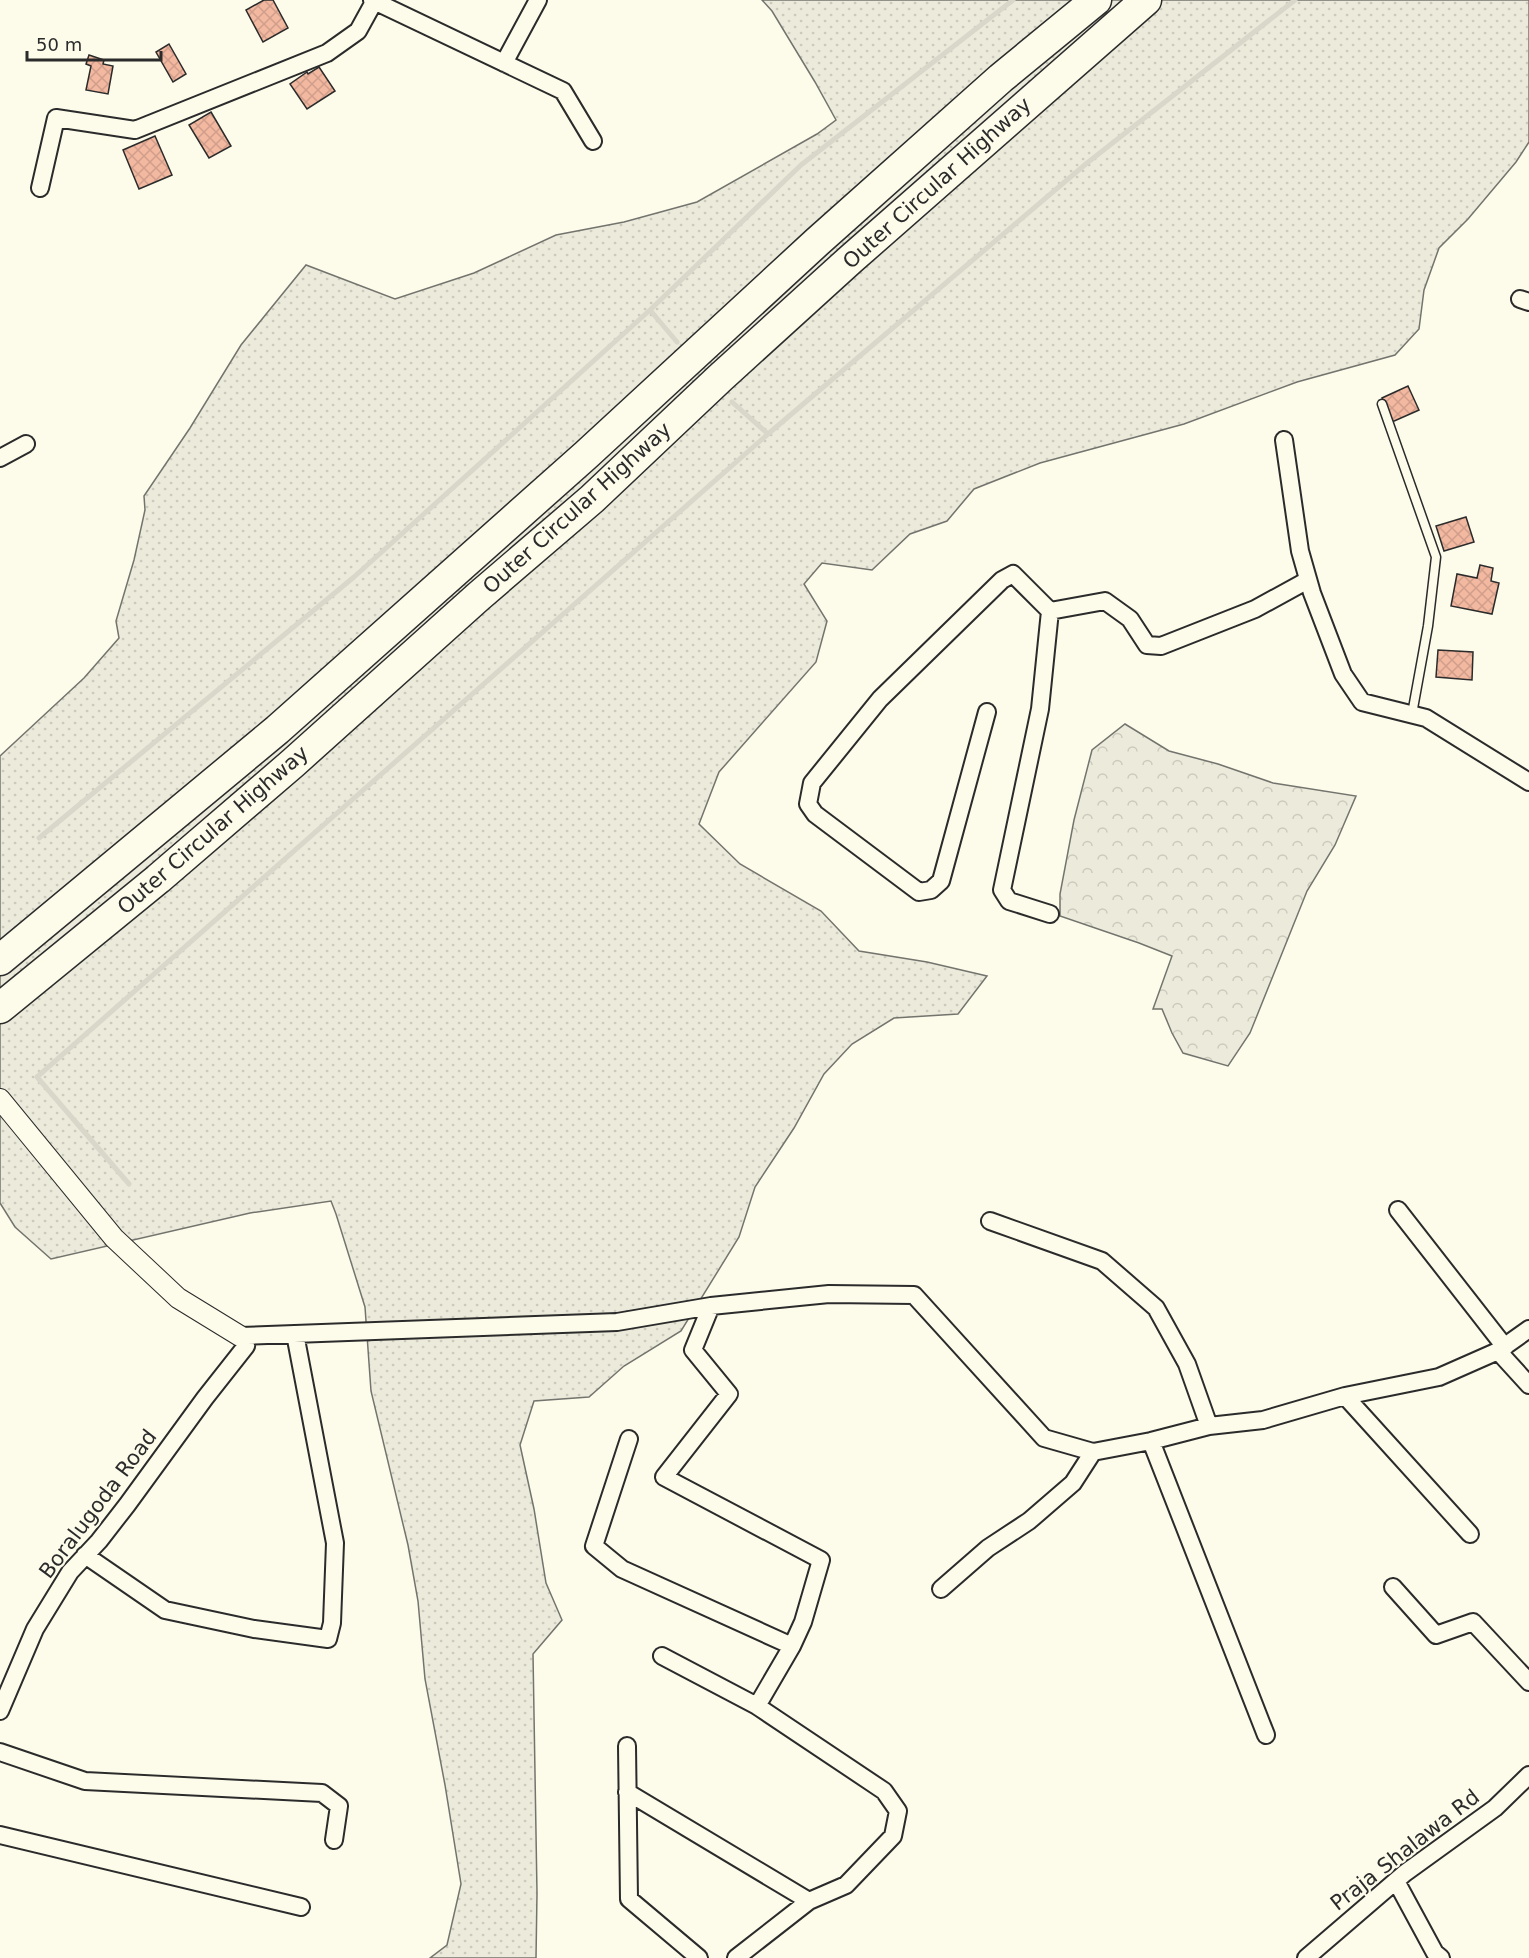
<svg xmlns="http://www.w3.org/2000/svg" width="1529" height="1958" font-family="'DejaVu Sans',sans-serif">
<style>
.grass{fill:url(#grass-dots);stroke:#74746e;stroke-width:1.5}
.forest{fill:url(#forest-crowns);stroke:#74746e;stroke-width:1.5}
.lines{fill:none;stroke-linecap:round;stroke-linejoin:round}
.stream{stroke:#d8d7c9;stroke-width:5}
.building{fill:url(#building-cross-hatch);stroke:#2b2b2b;stroke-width:1.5}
.service-casing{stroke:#2b2b2b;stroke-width:11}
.minor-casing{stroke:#2b2b2b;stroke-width:20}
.tertiary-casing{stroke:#2b2b2b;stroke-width:22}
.motorway-casing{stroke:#2b2b2b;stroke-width:33}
.service{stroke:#fdfbea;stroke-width:8}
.minor{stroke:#fdfbea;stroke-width:16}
.tertiary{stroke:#fdfbea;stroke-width:20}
.motorway{stroke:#fdfbea;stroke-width:30}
.labels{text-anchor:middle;stroke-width:4.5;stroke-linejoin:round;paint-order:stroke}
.street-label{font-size:21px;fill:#2b2b2b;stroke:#fdfbea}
</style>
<defs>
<pattern id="grass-dots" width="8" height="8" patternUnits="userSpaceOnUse" patternTransform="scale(1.5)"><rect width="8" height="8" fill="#ecebdb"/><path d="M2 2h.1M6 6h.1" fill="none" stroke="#cbcabc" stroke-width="1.8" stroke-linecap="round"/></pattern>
<pattern id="forest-crowns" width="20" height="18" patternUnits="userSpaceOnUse" patternTransform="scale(1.5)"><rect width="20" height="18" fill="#ecebdb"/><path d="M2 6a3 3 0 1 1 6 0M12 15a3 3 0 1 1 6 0" fill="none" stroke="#cbcabc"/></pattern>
<pattern id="building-cross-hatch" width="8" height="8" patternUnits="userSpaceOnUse" patternTransform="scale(1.5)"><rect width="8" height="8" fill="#f2b8a0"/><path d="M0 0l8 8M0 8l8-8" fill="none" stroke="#d09e8a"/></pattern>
</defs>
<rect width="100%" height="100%" fill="#fdfbea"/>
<!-- grass -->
<path class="grass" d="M 762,0 L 1529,0 L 1529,142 L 1516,162 L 1468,219 L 1439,248 L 1424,290 L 1419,329 L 1395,355 L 1297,382 L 1184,424 L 1040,463 L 974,489 L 947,521 L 910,534 L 872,570 L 822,563 L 804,584 L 827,621 L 816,662 L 719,772 L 699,824 L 740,864 L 821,911 L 859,951 L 927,962 L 987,976 L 958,1014 L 894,1018 L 852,1044 L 824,1074 L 794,1128 L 755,1187 L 739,1237 L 681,1331 L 624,1366 L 589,1397 L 534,1401 L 520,1445 L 534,1509 L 546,1583 L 562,1620 L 533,1654 L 537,1893 L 536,1958 L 430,1958 L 447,1945 L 461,1884 L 445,1785 L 425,1679 L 418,1601 L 408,1545 L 371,1391 L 365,1307 L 336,1214 L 331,1201 L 250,1213 L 51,1259 L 15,1227 L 0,1203 L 0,756 L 84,678 L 119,638 L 116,621 L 134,560 L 145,510 L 144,496 L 190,428 L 241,345 L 306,265 L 395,299 L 474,273 L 556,235 L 624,222 L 697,202 L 817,134 L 836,120 L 815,82 L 772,11 Z"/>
<!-- forest -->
<path class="forest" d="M 1125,724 L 1169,751 L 1218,764 L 1273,783 L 1356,796 L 1335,845 L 1307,891 L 1250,1033 L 1228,1066 L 1183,1053 L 1172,1033 L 1162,1009 L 1153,1009 L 1172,956 L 1139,943 L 1060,916 L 1060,894 L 1074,820 L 1092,750 Z"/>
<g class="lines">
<!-- stream -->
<path class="stream" d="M 650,310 L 677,342
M 732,402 L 768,434
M 39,838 L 354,577 L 650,310 L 801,165 L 1013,0
M 129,1184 L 37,1077 L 768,434 L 1087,163 L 1295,0"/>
</g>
<!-- building -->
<path class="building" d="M 264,0 L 273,0 L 288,28 L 263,42 L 246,10 Z
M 169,44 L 186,74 L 173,82 L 156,52 Z
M 89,55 L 104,60 L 103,64 L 113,66 L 108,94 L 86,90 L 91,66 L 86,64 Z
M 319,67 L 335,91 L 307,109 L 290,84 L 307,72 L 308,74 Z
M 211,112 L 231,146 L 209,158 L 189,125 Z
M 155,136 L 172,175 L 139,189 L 123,150 Z
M 1408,386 L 1419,410 L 1392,422 L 1382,398 Z
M 1466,517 L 1474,542 L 1444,551 L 1436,526 Z
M 1480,565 L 1493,568 L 1491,581 L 1499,583 L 1492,614 L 1451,606 L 1457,574 L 1477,578 Z
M 1438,650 L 1473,652 L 1472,680 L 1436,677 Z"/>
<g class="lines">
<defs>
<path id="service" d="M 1382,404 L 1436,557 L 1428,626 L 1412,714"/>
<path id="minor" d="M 372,0 L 563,91 L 593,141
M 504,63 L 538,0
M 40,188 L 56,118 L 135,130 L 327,53 L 358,31 L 374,2
M 1520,299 L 1529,302
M 1284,440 L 1300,551 L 1312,593 L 1343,674 L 1362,702 L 1426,718 L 1529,782
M 0,458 L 26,444
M 1050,611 L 1040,709 L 1002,890 L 1009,901 L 1050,914
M 987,712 L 941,881 L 931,890 L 919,892 L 815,814 L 808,804 L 812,783 L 880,699 L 1002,580 L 1013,574 L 1050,611 L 1105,601 L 1130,619 L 1147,645 L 1161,646 L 1255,609 L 1308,580
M 1398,1210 L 1505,1347
M 990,1221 L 1102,1261 L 1156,1308 L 1187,1364 L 1209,1426
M 711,1306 L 693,1350 L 729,1394 L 664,1477 L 821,1560 L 803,1622 L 792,1646 L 757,1706
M 240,1336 L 617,1322 L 711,1306 L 829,1294 L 914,1295 L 1044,1438 L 1093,1452 L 1151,1441 L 1209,1426 L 1263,1420 L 1345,1396 L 1439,1377 L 1498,1351 L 1529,1329
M 1498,1351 L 1529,1385
M 1345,1396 L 1470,1534
M 629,1439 L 594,1546 L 622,1569 L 792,1646
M 1151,1441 L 1266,1735
M 85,1555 L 165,1610 L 254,1629 L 328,1639 L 332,1623 L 335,1543 L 295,1334
M 1393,1587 L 1436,1635 L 1473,1622 L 1529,1682
M 941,1589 L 988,1548 L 1029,1521 L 1073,1483 L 1093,1452
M 662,1656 L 757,1706 L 884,1791 L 898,1811 L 893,1836 L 846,1885 L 809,1901 L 736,1958
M 0,1711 L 35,1629 L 70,1572 L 99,1541 L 127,1505 L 205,1398 L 246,1346 L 240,1336
M 627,1746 L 629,1899 L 699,1958
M 0,1752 L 85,1781 L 322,1793 L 339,1806 L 334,1840
M 627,1792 L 809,1901
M 0,1835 L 301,1907
M 1396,1881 L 1435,1953 L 1441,1958
M 1306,1958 L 1405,1873 L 1495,1808 L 1529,1775"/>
<path id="tertiary" d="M 0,1099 L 114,1238 L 178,1298 L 240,1336"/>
<path id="motorway" d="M 0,960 L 277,730 L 586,455 L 817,242 L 1001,78 L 1096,0
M 0,1008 L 158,879 L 293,763 L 479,596 L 592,499 L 720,378 L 851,259 L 1146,0"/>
</defs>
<!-- service casing -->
<use href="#service" class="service-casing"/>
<!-- minor casing -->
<use href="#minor" class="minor-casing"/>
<!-- tertiary casing -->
<use href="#tertiary" class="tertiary-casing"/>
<!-- motorway casing -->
<use href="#motorway" class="motorway-casing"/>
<!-- service -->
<use href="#service" class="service"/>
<!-- minor -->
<use href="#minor" class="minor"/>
<!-- tertiary -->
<use href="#tertiary" class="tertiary"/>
<!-- motorway -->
<use href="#motorway" class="motorway"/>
</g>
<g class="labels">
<!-- street labels -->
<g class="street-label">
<text transform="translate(937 183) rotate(-42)" y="7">Outer Circular Highway</text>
<text transform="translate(577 508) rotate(-42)" y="7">Outer Circular Highway</text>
<text transform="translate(213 830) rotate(-41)" y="7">Outer Circular Highway</text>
<text transform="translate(98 1504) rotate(-53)" y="7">Boralugoda Road</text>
<text transform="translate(1405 1850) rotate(-38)" y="7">Praja Shalawa Rd</text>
</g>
</g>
<!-- scale -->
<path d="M27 51v9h134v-9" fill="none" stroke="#2b2b2b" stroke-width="3"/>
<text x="36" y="51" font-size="18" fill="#2b2b2b" stroke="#fdfbea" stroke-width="4.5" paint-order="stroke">50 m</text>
</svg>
